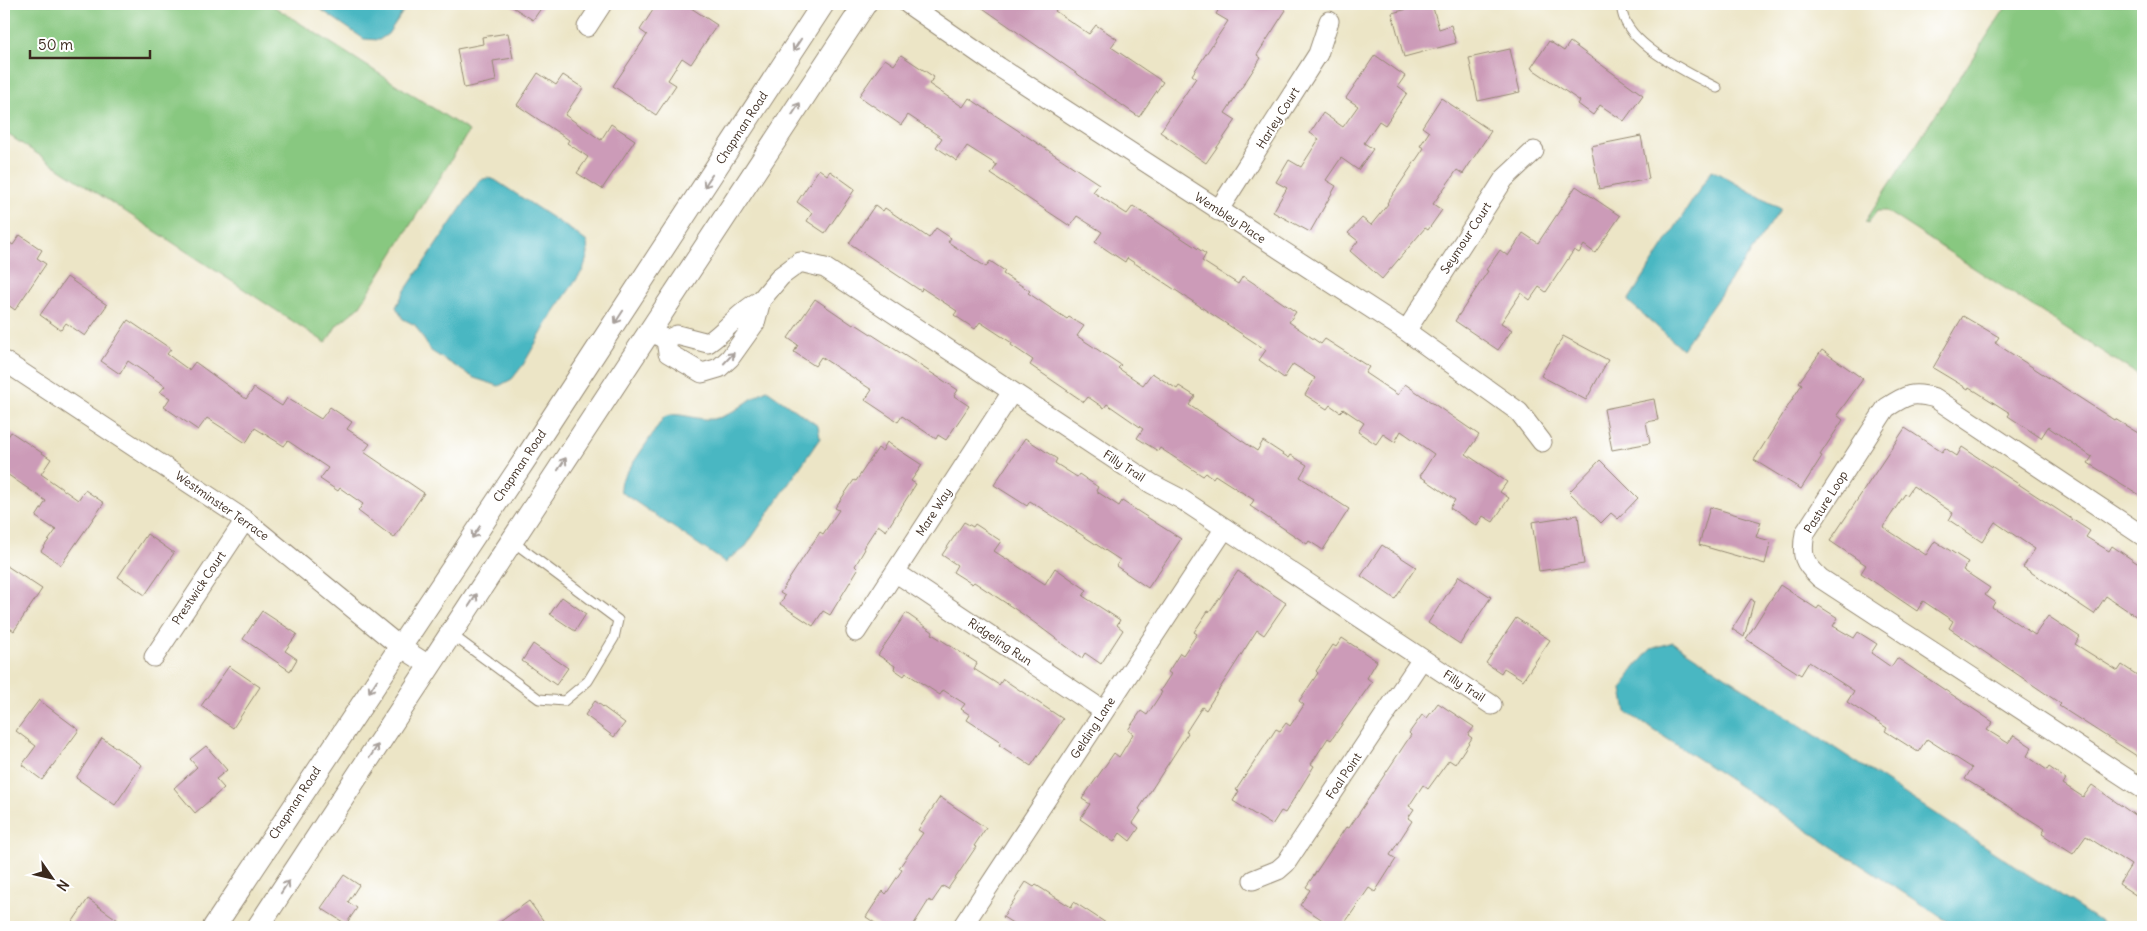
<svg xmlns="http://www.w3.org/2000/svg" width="2147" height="931" font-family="Delius,sans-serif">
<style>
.green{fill:#88c880;stroke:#62794f}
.water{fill:#49b7c2;stroke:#427070}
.building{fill:#cc9bb8}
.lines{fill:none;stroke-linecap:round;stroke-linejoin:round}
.service-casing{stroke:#948872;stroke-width:11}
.minor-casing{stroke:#948872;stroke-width:21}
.tertiary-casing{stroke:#948872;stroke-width:24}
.service{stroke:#fff;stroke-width:9}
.minor{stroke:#fff;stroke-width:19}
.tertiary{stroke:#fff;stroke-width:22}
.oneway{stroke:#a79f9a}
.labels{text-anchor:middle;stroke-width:4.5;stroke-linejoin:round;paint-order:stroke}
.street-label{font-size:12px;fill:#3b2a1e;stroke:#fff}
</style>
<rect width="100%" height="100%" fill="#fff"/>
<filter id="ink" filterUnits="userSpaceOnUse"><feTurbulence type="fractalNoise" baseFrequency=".02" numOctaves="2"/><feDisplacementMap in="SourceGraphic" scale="10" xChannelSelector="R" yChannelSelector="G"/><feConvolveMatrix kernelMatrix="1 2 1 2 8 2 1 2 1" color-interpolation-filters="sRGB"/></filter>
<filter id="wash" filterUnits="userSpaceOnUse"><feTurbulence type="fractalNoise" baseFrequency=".0096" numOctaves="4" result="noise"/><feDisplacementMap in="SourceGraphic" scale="20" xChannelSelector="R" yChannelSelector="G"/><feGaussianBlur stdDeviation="1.12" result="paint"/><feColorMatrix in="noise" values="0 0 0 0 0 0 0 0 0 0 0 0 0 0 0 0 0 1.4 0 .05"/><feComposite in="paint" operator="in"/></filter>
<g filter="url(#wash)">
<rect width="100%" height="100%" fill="#ece5c6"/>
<!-- green -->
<path class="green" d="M 4,4 L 270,4 L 469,131 L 360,306 L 337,325 L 326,343 L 4,132 Z
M 2008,4 L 2143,4 L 2143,378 L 1886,211 L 1877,211 L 1868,223 L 1865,222 Z"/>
<!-- water -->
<path class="water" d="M 313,4 L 408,4 L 388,34 L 379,40 L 364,39 Z
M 1712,170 L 1781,209 L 1682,349 L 1628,301 Z
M 488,178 L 495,180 L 574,232 L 587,242 L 588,254 L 583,270 L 552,315 L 523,365 L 512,379 L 499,386 L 474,378 L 431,351 L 415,325 L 403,319 L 396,307 L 404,292 L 480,180 Z
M 767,390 L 818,426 L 820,438 L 744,549 L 728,559 L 726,563 L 621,492 L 620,486 L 621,481 L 664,417 C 677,410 697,421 713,419 C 735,416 748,398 767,390 Z
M 1673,642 L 2108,927 L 1956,927 L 1626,712 L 1622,689 L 1634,668 L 1651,649 Z"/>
<g id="blocks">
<!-- building -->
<path class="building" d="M 508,4 L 544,4 L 533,20 Z
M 657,4 L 685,4 L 717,25 L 691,64 L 682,58 L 668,80 L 676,85 L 656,115 L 613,86 L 647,35 L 640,30 Z
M 977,4 L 1060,4 L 1055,11 L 1089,34 L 1096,25 L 1117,39 L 1111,47 L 1163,82 L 1139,117 Z
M 1222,4 L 1276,4 L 1286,10 L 1257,55 L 1261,58 L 1225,113 L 1236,120 L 1206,163 L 1160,132 L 1196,78 L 1192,75 L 1228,21 L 1216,14 Z
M 1427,4 L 1432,4 L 1439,29 L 1451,25 L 1456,43 L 1404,57 L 1392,13 Z
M 508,33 L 513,58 L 493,61 L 496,81 L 464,88 L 457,49 L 483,44 L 482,37 Z
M 1549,41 L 1564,51 L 1570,42 L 1643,95 L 1624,121 L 1600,105 L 1593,115 L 1578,104 L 1580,101 L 1531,68 Z
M 1510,49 L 1520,92 L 1478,101 L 1469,58 Z
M 901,55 L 934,77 L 929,84 L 963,107 L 969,98 L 1099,184 L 1093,192 L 1127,214 L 1133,206 L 1206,254 L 1202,261 L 1238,284 L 1243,276 L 1258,286 L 1296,312 L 1289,322 L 1321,344 L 1325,339 L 1369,367 L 1365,373 L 1398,395 L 1405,384 L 1479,435 L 1466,454 L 1507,482 L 1500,492 L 1509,498 L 1493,522 L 1483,516 L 1477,526 L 1450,508 L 1455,500 L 1420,476 L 1434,454 L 1401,431 L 1395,442 L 1383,434 L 1376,444 L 1358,432 L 1364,423 L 1343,409 L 1340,412 L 1330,405 L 1327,409 L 1305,395 L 1315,378 L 1293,364 L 1284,378 L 1259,360 L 1266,350 L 1127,258 L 1125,262 L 1095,242 L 1102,232 L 1077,216 L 1070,226 L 991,174 L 997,165 L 967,146 L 957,161 L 936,147 L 942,138 L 908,115 L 901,125 L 859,96 L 885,59 L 894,65 Z
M 1375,55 L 1405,76 L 1398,86 L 1407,93 L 1385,125 L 1379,121 L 1364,143 L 1373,149 L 1358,170 L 1341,158 L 1326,180 L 1336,186 L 1310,232 L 1273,212 L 1287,188 L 1276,182 L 1289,160 L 1301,167 L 1319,139 L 1310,133 L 1323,113 L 1343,127 L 1358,106 L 1346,98 Z
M 538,73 L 556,85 L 563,75 L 583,88 L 565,115 L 601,140 L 611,124 L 635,140 L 602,189 L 577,173 L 588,157 L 567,143 L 569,140 L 517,105 Z
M 1441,98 L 1491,131 L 1463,174 L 1457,170 L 1433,204 L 1442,210 L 1428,230 L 1425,228 L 1382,279 L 1350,251 L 1358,241 L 1348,233 L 1362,218 L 1371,225 L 1388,204 L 1387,203 L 1424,148 L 1420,146 L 1429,132 L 1422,127 Z
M 1641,136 L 1649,179 L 1599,189 L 1591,146 Z
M 819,169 L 827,175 L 830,171 L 855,189 L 825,233 L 807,221 L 812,213 L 797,202 Z
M 1576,186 L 1620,216 L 1595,253 L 1584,245 L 1579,253 L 1574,250 L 1546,292 L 1539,287 L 1530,300 L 1521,293 L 1501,323 L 1512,330 L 1498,350 L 1455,321 L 1488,271 L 1486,270 L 1500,250 L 1508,256 L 1523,233 L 1538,243 Z
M 875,205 L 883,211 L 885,208 L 929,238 L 936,228 L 951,238 L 948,242 L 986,267 L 990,261 L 1005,271 L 1003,274 L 1030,291 L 1028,293 L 1067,319 L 1069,317 L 1084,326 L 1077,336 L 1121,365 L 1118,368 L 1143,385 L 1152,373 L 1177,389 L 1179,386 L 1195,396 L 1189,405 L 1257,451 L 1263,441 L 1289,458 L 1291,455 L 1307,465 L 1300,477 L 1349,509 L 1323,550 L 1309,541 L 1307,544 L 1250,506 L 1254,500 L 1215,475 L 1213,478 L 1206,473 L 1203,476 L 1160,448 L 1158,451 L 1137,438 L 1143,429 L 1107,404 L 1104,408 L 1088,397 L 1084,402 L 1030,365 L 1033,360 L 1011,345 L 1012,343 L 980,322 L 975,329 L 954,315 L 957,311 L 922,288 L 921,291 L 849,243 Z
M 20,235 L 42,250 L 37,258 L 46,264 L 15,310 L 4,302 L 4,239 L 13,245 Z
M 67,277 L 107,305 L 85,336 L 66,323 L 61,330 L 40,315 Z
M 815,299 L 853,325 L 854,323 L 958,390 L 954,396 L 969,406 L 946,440 L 938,435 L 936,439 L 902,416 L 898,422 L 865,400 L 872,390 L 821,357 L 815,366 L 794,352 L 798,345 L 788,338 Z
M 1963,316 L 1999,337 L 1995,343 L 2114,420 L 2115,419 L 2143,436 L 2143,497 L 2088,463 L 2092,457 L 2048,427 L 2041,438 L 2008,416 L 2010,413 L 1969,387 L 1968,389 L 1933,368 Z
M 128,320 L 171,349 L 167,354 L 189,370 L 195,362 L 246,399 L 254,388 L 282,406 L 287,398 L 321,419 L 330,407 L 352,422 L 347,429 L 370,444 L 364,452 L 424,493 L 394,538 L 358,511 L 363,504 L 340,488 L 338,491 L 320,479 L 328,468 L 288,441 L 284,446 L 255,428 L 246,443 L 207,418 L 198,430 L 164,407 L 170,398 L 160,392 L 165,386 L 128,361 L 120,374 L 101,361 Z
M 1563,336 L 1608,360 L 1586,400 L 1541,376 Z
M 1822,350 L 1863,379 L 1837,415 L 1843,420 L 1820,455 L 1822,456 L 1801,489 L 1754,460 L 1802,384 L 1799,382 Z
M 1654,399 L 1658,420 L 1646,422 L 1650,443 L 1612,450 L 1604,409 Z
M 1905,428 L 1942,452 L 1945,448 L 1957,456 L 1962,447 L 2090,531 L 2086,537 L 2109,551 L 2112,546 L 2143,567 L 2143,621 L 2106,596 L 2094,614 L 2023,567 L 2035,549 L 1995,522 L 1982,542 L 1949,520 L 1953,513 L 1913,486 L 1907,495 L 1905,494 L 1883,527 L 1926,555 L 1935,541 L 1968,562 L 1963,570 L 1990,588 L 1985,595 L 1995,602 L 1992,607 L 2035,635 L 2048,616 L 2080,637 L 2075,644 L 2118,671 L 2122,665 L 2143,679 L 2143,760 L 2059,706 L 2061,704 L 1949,628 L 1953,621 L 1923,601 L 1917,611 L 1861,573 L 1866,565 L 1830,541 Z
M 11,432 L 51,459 L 41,474 L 78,500 L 85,490 L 104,503 L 61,565 L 41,551 L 56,530 L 36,517 L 46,501 L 4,472 L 4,443 Z
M 1025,438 L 1057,459 L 1055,463 L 1077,477 L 1079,474 L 1098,487 L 1096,491 L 1119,506 L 1122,501 L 1181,539 L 1148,588 L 1116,566 L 1120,560 L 1030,501 L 1027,506 L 994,485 Z
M 887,442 L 922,465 L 911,481 L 916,484 L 886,531 L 878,525 L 863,548 L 865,549 L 855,566 L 858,569 L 830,615 L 823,611 L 813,626 L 780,604 L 785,596 L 780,593 L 820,532 L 823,534 L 839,510 L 835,508 L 854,480 L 856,481 L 878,448 L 882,451 Z
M 1600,460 L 1638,498 L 1618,519 L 1611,513 L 1601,523 L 1569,492 Z
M 1710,507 L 1761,522 L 1756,537 L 1771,541 L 1765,564 L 1699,545 Z
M 1578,515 L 1584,564 L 1539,571 L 1532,522 Z
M 964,522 L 973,527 L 975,524 L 1001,541 L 994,551 L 1045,584 L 1055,568 L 1087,590 L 1083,596 L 1120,620 L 1117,625 L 1123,630 L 1101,664 L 1085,653 L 1082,658 L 1024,615 L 974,582 L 972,584 L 953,572 L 957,565 L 942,555 Z
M 147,534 L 174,553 L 145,595 L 118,577 Z
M 1382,545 L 1416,567 L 1395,599 L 1361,576 Z
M 4,564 L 42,589 L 14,631 L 4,624 Z
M 1238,571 L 1286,603 L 1264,635 L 1257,630 L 1206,710 L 1202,707 L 1186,732 L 1188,733 L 1139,809 L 1141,811 L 1133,823 L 1139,828 L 1130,841 L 1120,833 L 1114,842 L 1080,819 L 1090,804 L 1082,799 L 1114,753 L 1119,757 L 1133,734 L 1128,730 L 1141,711 L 1147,715 L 1162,692 L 1160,691 L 1171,674 L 1168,672 L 1180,653 L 1183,655 L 1197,634 L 1194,632 L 1208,611 L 1210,612 Z
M 1459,576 L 1491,597 L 1460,644 L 1428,623 Z
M 1780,585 L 1817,609 L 1819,606 L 1838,618 L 1833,626 L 1854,638 L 1858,632 L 1877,644 L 1871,653 L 1891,667 L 1897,658 L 1993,722 L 1987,730 L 2008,743 L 2014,735 L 2032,747 L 2027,756 L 2047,770 L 2049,767 L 2066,779 L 2063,784 L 2083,797 L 2092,785 L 2143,821 L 2143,900 L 2119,884 L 2131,865 L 2086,836 L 2073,854 L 2042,834 L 2045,829 L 1965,779 L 1972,768 L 1927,739 L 1918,752 L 1885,731 L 1887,728 L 1847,702 L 1854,691 L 1809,662 L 1801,675 L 1746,639 Z
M 562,597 L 586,614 L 575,631 L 550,614 Z
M 1751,599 L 1754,601 L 1744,637 L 1732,629 Z
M 262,611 L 297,634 L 285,651 L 297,659 L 290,671 L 243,639 Z
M 906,613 L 933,632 L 932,634 L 977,663 L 974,669 L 999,685 L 1003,679 L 1063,719 L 1031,766 L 999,745 L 1001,742 L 967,720 L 970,715 L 961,709 L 965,704 L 943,690 L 940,695 L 906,673 L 904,676 L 894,669 L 895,666 L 878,655 Z
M 1516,618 L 1550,640 L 1523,680 L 1504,668 L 1501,673 L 1486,663 Z
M 1342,638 L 1377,661 L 1367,678 L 1372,682 L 1331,740 L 1328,738 L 1311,764 L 1314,766 L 1285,813 L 1281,811 L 1272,825 L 1233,801 L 1239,791 L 1236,790 L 1276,729 L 1280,731 L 1286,723 L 1290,726 L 1304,705 L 1299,701 L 1318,673 L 1316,671 L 1333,645 L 1336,647 Z
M 533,644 L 568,668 L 556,685 L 522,661 Z
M 229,666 L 260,687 L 233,728 L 201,706 Z
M 39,700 L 79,730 L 42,780 L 22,765 L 36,746 L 16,731 Z
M 595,701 L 625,723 L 614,737 L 585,715 Z
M 1438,703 L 1474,727 L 1468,735 L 1472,738 L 1455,764 L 1449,760 L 1428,789 L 1423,785 L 1409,806 L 1414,809 L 1408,818 L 1412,821 L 1390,855 L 1396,859 L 1375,892 L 1369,888 L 1342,927 L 1333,927 L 1300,905 L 1310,890 L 1306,887 L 1346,827 L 1349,828 L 1411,735 L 1409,733 L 1422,715 L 1427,718 Z
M 102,738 L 142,765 L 115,805 L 76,778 Z
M 206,746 L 227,770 L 216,779 L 224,788 L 195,813 L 174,788 L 197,767 L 190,759 Z
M 940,797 L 986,828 L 974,846 L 976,847 L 948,889 L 943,886 L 932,902 L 929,900 L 912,927 L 881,927 L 866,917 L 883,891 L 886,894 L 902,870 L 899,868 L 923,833 L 918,830 Z
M 344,875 L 359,885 L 348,902 L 357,908 L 346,924 L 321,908 Z
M 1026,882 L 1034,887 L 1036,885 L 1071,907 L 1074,902 L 1112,927 L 1019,927 L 1003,917 Z
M 88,899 L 118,920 L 112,927 L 69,927 Z
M 529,901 L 548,927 L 493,927 Z"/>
</g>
</g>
<g filter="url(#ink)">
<use href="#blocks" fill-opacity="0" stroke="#948872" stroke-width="1"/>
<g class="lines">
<defs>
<path id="service" d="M 1622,4 C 1618,42 1690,73 1717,88
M 451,634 L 539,699 L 564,701 L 588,681 L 614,638 L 618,620 L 512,541"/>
<path id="minor" d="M 908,4 L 999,67 L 1406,331 L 1519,412 L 1542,442
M 587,27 L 602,4
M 1218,211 L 1318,54 L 1329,21
M 650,331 L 666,340 L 668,353 L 702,373 L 719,368 L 730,358 L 755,323 L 761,300 L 781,276 L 800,262 L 825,268 L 1152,484 L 1181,499 L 1492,705
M 1406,331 L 1504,179 L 1534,151
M 666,340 L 677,335 L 708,343 C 727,330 740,311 761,300
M 4,361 L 245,520 L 399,646 L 430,666
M 2143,536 L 1935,398 C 1912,391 1906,395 1886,408 L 1805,533 C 1801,556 1803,562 1820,578 L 2143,789
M 895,572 L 1104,711
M 856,632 L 1012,392
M 154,657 L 245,520
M 1253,880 L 1278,870 L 1286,863 L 1422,659
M 962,927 L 1225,528"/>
<path id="tertiary" d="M 214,927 L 530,452 L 823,4
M 258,927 L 865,4"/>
</defs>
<!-- service casing -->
<use href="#service" class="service-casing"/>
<!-- minor casing -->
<use href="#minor" class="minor-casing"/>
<!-- tertiary casing -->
<use href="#tertiary" class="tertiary-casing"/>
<!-- service -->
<use href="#service" class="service"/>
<!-- minor -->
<use href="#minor" class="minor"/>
<!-- tertiary -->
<use href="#tertiary" class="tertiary"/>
</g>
<!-- one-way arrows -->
<defs><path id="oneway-shaft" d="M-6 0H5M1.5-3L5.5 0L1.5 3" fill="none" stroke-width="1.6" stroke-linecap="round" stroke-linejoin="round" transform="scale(1.25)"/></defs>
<g class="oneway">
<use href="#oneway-shaft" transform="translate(797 45) rotate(123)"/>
<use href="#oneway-shaft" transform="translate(796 109) rotate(-57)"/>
<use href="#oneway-shaft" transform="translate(708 181) rotate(123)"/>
<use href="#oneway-shaft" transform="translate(619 317) rotate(123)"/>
<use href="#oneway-shaft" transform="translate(729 358) rotate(-47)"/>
<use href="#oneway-shaft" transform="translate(562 464) rotate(-57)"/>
<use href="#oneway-shaft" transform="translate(476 532) rotate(124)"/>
<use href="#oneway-shaft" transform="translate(473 600) rotate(-57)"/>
<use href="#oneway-shaft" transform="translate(373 686) rotate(123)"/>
<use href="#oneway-shaft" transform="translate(374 751) rotate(-57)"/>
<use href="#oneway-shaft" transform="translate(285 887) rotate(-57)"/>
</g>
</g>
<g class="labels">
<!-- street labels -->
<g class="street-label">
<text transform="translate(1278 118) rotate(-58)" y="4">Harley Court</text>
<text transform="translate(742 128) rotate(-57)" y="4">Chapman Road</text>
<text transform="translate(1230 218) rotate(33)" y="4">Wembley Place</text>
<text transform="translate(1466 238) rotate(-57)" y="4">Seymour Court</text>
<text transform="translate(520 466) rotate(-56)" y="4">Chapman Road</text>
<text transform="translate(1124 466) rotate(33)" y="4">Filly Trail</text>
<text transform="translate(1826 502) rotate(-58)" y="4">Pasture Loop</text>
<text transform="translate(222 506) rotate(35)" y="4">Westminster Terrace</text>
<text transform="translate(934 512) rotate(-57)" y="4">Mare Way</text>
<text transform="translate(199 588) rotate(-56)" y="4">Prestwick Court</text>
<text transform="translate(1000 642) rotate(34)" y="4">Ridgeling Run</text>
<text transform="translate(1464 686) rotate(33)" y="4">Filly Trail</text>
<text transform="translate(1093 728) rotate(-57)" y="4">Gelding Lane</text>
<text transform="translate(1344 776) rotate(-56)" y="4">Foal Point</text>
<text transform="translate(295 803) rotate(-57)" y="4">Chapman Road</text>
</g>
</g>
<!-- margin -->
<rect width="2147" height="931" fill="none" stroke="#fff" stroke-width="20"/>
<!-- north arrow -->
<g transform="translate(52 878) rotate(124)" stroke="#ffffff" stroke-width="4" paint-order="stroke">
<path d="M0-4L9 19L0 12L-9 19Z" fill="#3b2a1e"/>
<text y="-8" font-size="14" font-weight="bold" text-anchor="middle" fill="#3b2a1e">N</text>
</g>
<!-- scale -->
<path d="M30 50v8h120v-8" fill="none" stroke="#3b2a1e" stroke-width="2.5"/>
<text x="38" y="50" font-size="15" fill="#3b2a1e" stroke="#ffffff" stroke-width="4" paint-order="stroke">50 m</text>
</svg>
